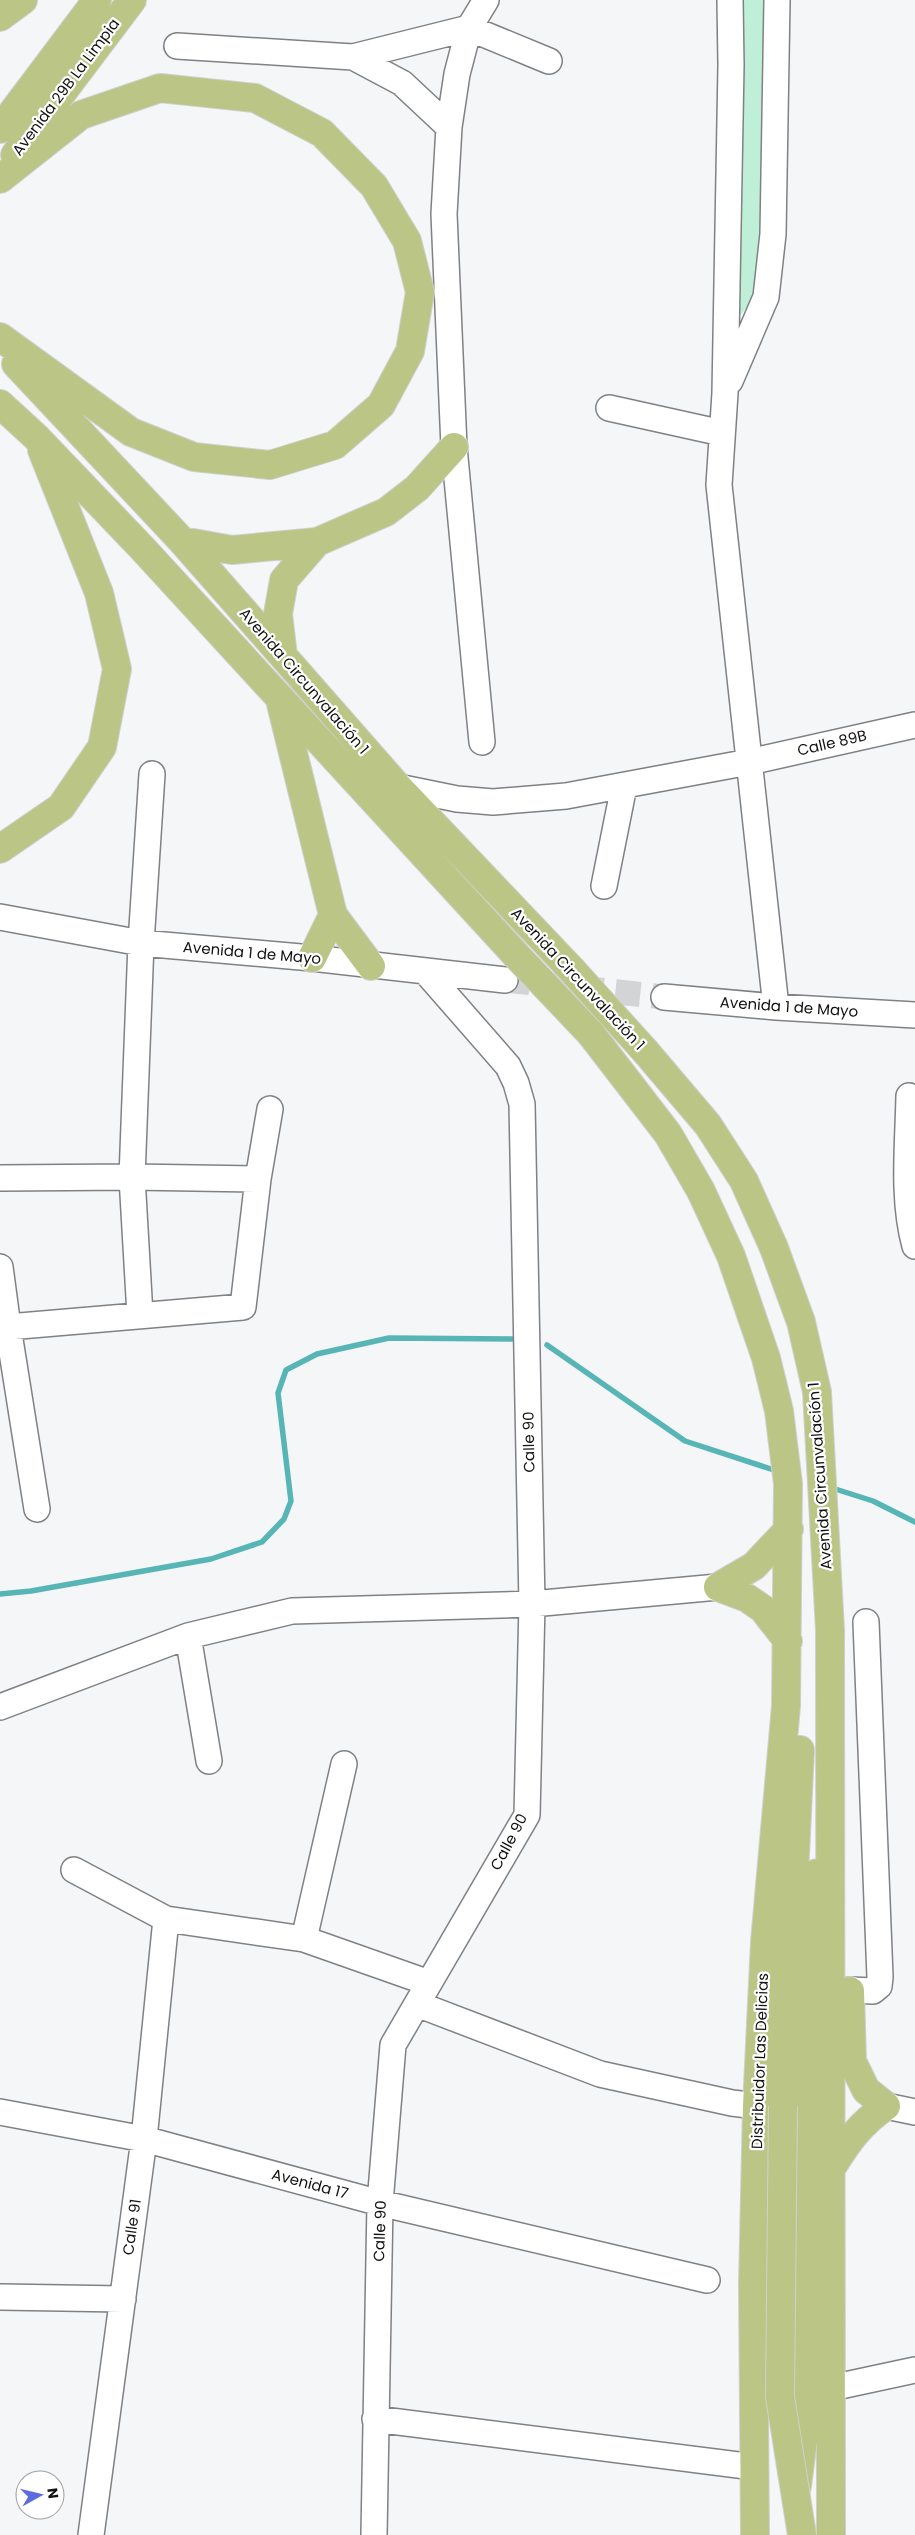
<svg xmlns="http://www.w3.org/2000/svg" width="915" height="2535" font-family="Poppins,sans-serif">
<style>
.green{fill:#bfefd6}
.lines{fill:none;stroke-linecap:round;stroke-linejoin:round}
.stream{stroke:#58b5b6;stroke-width:5.5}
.minor-tunnel{stroke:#d2d4d6;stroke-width:25;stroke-dasharray:25 12;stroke-linecap:butt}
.minor-casing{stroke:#7f8184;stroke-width:28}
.major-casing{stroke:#d0d0d0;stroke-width:30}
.minor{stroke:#fff;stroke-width:25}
.major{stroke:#bbc585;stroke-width:28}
.major-bridge-casing{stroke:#d0d0d0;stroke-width:30;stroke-linecap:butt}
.major-bridge{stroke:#bbc585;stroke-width:28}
.labels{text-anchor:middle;stroke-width:4.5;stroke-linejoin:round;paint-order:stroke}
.street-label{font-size:15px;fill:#121213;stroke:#fff}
</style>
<rect width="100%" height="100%" fill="#f4f6f8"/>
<!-- green -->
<path class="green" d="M 739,0 L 769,0 L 765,211 L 756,297 L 735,321 Z"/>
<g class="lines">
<!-- stream -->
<path class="stream" d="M 547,1345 L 685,1441 L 777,1471
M 829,1487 L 873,1501 L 915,1522
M 0,1594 L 31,1591 L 211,1559 L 262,1542 L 284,1519 L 291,1501 L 278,1393 L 286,1370 L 317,1354 L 389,1338 L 512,1339"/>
<!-- minor-tunnel -->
<path class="minor-tunnel" d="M 505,980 L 664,997"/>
<defs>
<path id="minor" d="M 730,0 L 731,65 L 725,393 L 719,485 L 776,1007
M 177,46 L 353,57 L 469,28 L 549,61
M 353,57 L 402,83 L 449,127
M 730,381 L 766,297 L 773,234 L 777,0
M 609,408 L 722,433
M 482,742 L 454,447 L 444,214 L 449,127 L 457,74 L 469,28 L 486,0
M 398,787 L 457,799 L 493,802 L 566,796 L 749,762 L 915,725
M 604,886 L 624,786
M 0,917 L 141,943 L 312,958 L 505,980
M 664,997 L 776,1007 L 915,1015
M 909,1096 C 908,1145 902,1199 915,1246
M 0,1178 L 132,1177 L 258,1179
M 0,1267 L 8,1327 L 243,1307 L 258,1179 L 270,1109
M 140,1315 L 132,1177 L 141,943 L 152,774
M 8,1327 L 37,1509
M 188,1636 L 209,1761
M 0,1707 L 188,1636 L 292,1611 L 532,1604 L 718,1587
M 74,1870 L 166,1919 L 304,1939 L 429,1983
M 304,1939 L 344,1764
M 850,1990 L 873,1991 L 879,1986 L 880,1977 L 866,1622
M 417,2004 L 600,2074 L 732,2103 L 757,2106
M 886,2106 L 915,2112
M 0,2112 L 144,2139 L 380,2203 L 707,2280
M 0,2297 L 123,2299
M 831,2388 L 915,2370
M 375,2419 L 754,2467
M 91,2535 L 144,2139 L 166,1919
M 374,2535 L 380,2203 L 393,2045 L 527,1815 L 532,1604 L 522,1104 L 516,1083 L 508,1066 L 425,971"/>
<path id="major" d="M 0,17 L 23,0
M 0,129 L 97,0
M 15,155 L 132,0
M 0,179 L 81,115 L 160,88 L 255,98 L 322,133 L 374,186 L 407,241 L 420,292 L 410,351 L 381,405 L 335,445 L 270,465 L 194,457 L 131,432 L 0,337
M 16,364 L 182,541 L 398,787 L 572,970
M 0,404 L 36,437 L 143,549 L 515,954
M 182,541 L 232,550 L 317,542 L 386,512 L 417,488 L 454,447
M 283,656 L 278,614 L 284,580 L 317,542
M 281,704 L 333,915 L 371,966
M 0,849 L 61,807 L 102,747 L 117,669 L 99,593 L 42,450
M 312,958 L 333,915
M 591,1034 L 668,1134 L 701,1191 L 731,1256 L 766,1358 L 779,1411 L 788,1484 L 786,1706 L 765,1942 L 757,2106 L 753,2284 L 755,2535
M 646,1052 L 708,1125 L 744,1181 L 774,1248 L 801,1322 L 817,1392 L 830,1630 L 831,2535
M 718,1587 L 754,1566 L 789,1529
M 718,1587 L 747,1598 L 763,1609 L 788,1641
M 783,2106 L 800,1750
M 832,2167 C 848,2141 860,2124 886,2106 L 866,2090 L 852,2061 L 850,1991
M 797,2486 L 809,2393 L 808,2179 L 812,1911 L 817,1873"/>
</defs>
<!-- minor casing -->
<use href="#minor" class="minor-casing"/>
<!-- major casing -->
<use href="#major" class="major-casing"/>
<!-- minor -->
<use href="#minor" class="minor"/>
<!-- major -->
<use href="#major" class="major"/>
<defs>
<path id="major-bridge" d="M 515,954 L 591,1034
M 572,970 L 646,1052
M 783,2106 L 780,2397 L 802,2535"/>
</defs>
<!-- major-bridge casing -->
<use href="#major-bridge" class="major-bridge-casing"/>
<!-- major-bridge -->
<use href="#major-bridge" class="major-bridge"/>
</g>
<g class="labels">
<!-- street labels -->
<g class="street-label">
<text transform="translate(66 87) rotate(-53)" y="5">Avenida 29B La Limpia</text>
<text transform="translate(304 681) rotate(49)" y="5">Avenida Circunvalación 1</text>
<text transform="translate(832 743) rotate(-13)" y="5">Calle 89B</text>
<text transform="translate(252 953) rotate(5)" y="5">Avenida 1 de Mayo</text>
<text transform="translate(578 979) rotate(47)" y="5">Avenida Circunvalación 1</text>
<text transform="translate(789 1007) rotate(4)" y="5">Avenida 1 de Mayo</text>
<text transform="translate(529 1442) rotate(-91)" y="5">Calle 90</text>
<text transform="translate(820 1476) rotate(-94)" y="5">Avenida Circunvalación 1</text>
<text transform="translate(509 1842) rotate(-62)" y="5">Calle 90</text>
<text transform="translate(760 2061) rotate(-88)" y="5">Distribuidor Las Delicias</text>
<text transform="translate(310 2184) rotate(15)" y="5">Avenida 17</text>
<text transform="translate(132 2227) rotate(-82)" y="5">Calle 91</text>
<text transform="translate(380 2231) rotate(-88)" y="5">Calle 90</text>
</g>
</g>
<!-- north arrow -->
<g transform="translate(40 2495) rotate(82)"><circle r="24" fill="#ffffff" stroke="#a0a0a1"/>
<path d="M0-4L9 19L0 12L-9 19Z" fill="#5b6be2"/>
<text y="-8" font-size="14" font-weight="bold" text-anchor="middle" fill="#121213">N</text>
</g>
</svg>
